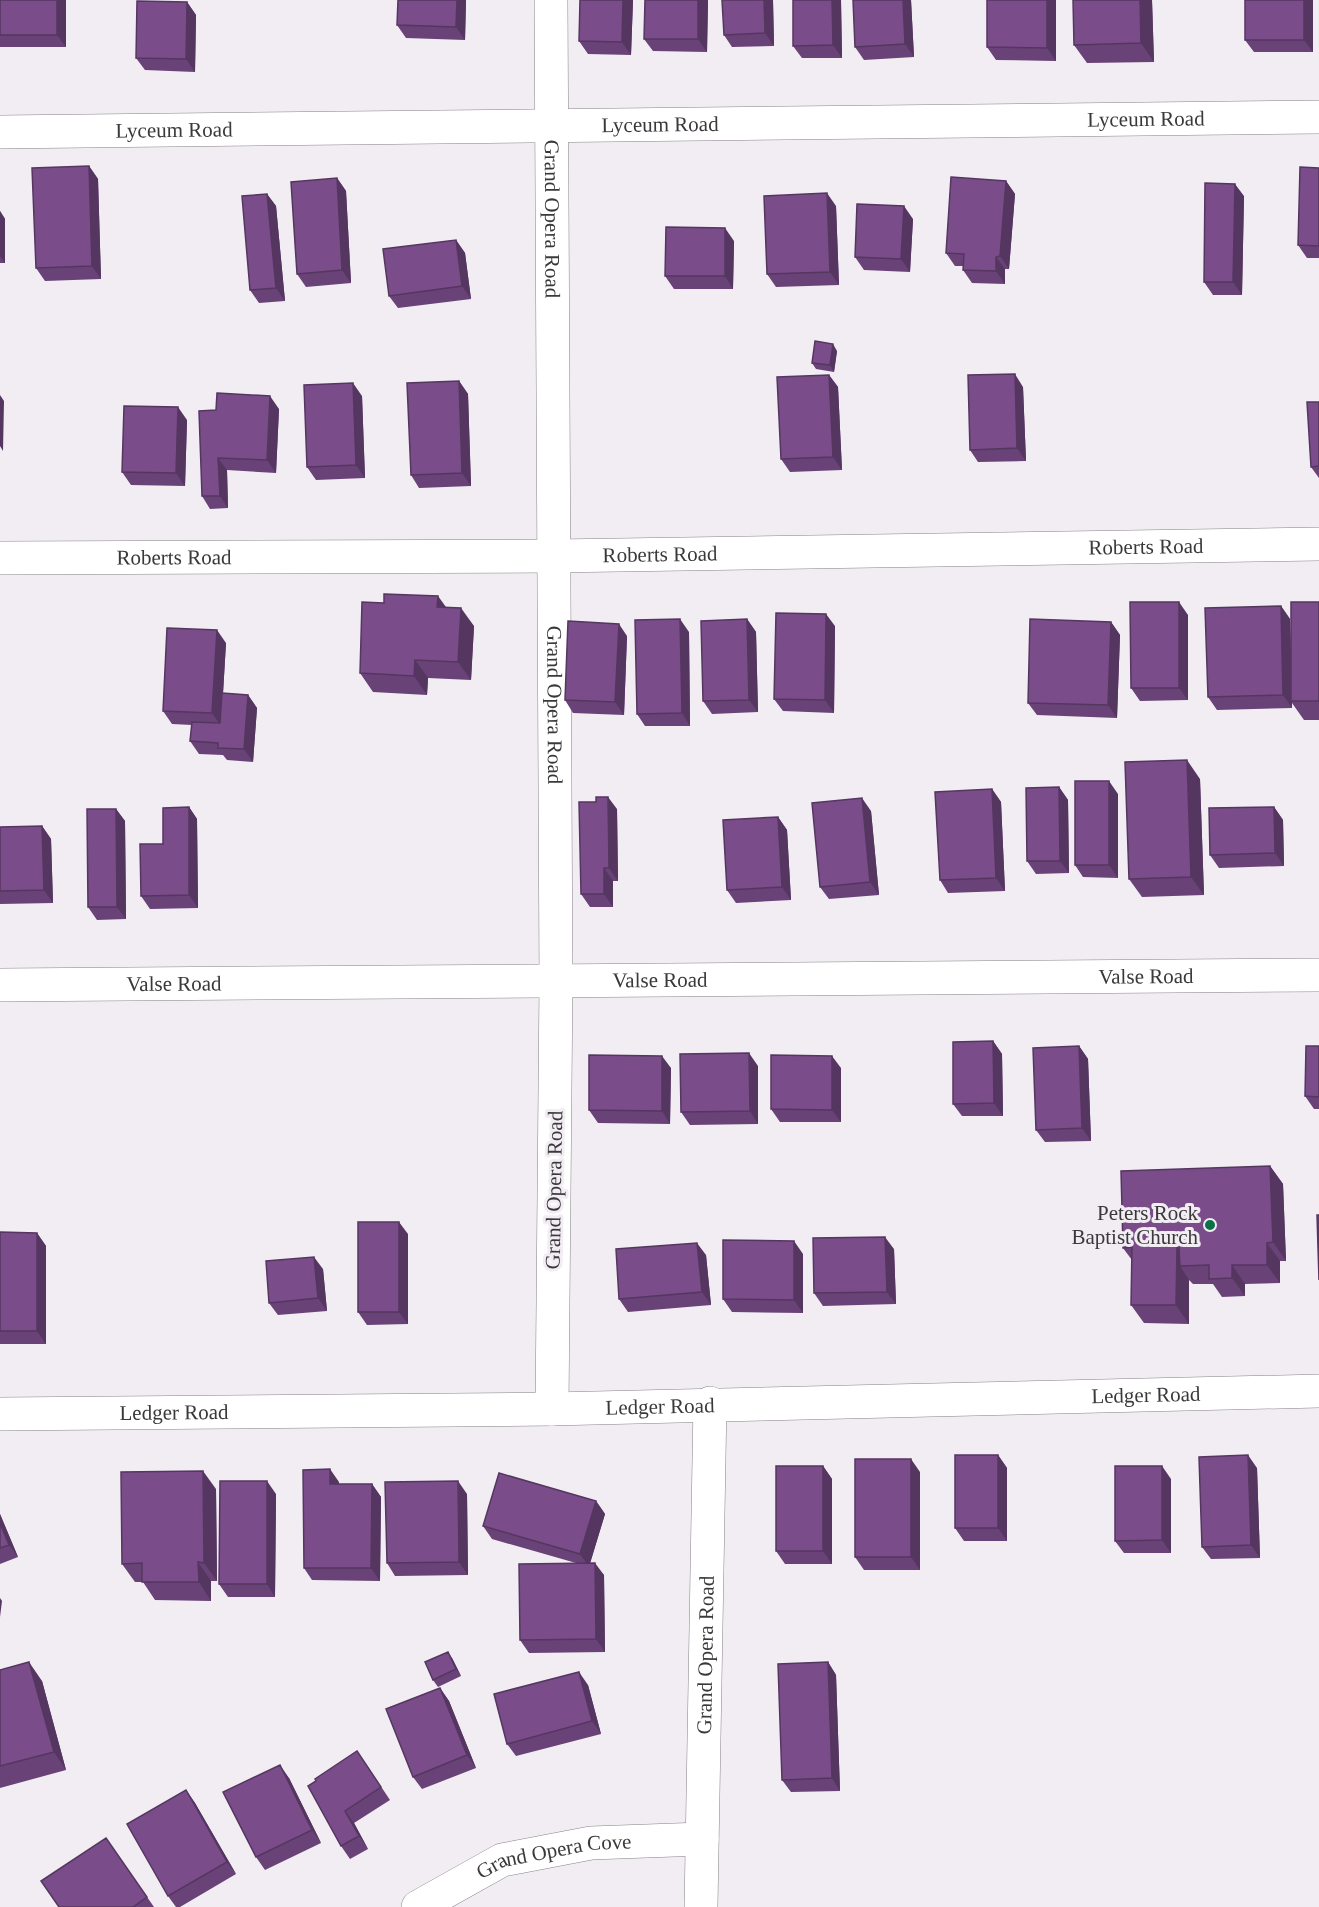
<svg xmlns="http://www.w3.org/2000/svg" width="1319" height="1907" font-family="Georgia,serif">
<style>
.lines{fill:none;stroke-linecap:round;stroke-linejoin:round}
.minor-casing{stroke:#878388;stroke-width:34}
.minor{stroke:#fff;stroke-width:33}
.wall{fill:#694277}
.shaded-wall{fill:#553661}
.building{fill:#7a4d8a;stroke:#553661;stroke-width:1.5}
.poi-dot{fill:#0b7148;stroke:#f1edf3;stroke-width:2}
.labels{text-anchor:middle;stroke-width:6;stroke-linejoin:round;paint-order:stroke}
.street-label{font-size:21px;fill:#3a383b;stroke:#f1edf3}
.poi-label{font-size:21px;fill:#3a383b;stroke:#f1edf3;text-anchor:end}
</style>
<rect width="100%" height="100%" fill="#f1edf3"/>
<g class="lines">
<defs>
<g id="minor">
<path id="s1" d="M 551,0 L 556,982 L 552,1409"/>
<path id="s2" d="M 0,132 L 1319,117"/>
<path id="s3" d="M 0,558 L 555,556 L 1319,544"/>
<path id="s4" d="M 0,985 L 1319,975"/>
<path id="s5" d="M 0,1414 L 552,1409 L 1319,1391"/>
<path id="s6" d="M 418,1907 L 502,1860 L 591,1843 L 702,1839"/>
<path id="s7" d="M 701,1907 L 710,1403"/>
</g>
</defs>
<!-- minor casing -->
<use href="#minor" class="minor-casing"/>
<!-- minor -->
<use href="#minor" class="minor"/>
</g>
<!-- wall -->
<path class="wall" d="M 0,0 L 66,0 L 66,47 L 0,47 Z
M 466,0 L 465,40 L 406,38 L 397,25 Z
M 633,0 L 631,55 L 588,54 L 579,41 Z
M 645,0 L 708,0 L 707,52 L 653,51 L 644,39 Z
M 773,0 L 774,46 L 732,47 L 724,35 Z
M 793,0 L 841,0 L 842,58 L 802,58 L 793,46 Z
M 853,0 L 911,0 L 914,57 L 864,60 L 855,47 Z
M 987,0 L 1056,0 L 1056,61 L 996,60 L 987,47 Z
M 1152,0 L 1154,62 L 1087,63 L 1074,45 Z
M 1245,0 L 1313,0 L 1313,52 L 1254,52 L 1245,40 Z
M 187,2 L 196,15 L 195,72 L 145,70 L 136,58 Z
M 89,166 L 98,179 L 101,279 L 45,281 L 36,268 Z
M 1319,168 L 1319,258 L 1307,258 L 1298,245 Z
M 337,178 L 346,191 L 351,283 L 306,287 L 297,274 Z
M 1006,181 L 1015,194 L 1009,269 L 1005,269 L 1005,284 L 972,283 L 963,270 L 963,266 L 955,266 L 946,253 Z
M 267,194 L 276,206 L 285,301 L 259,303 L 250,290 Z
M 1244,196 L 1242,295 L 1213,295 L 1204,282 Z
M 836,206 L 839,285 L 776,287 L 767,274 Z
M 0,211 L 5,219 L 5,263 L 0,263 Z
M 913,219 L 910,272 L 864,270 L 855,257 Z
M 456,240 L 465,253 L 471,299 L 398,308 L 389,296 Z
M 734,241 L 733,289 L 674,289 L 665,276 Z
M 837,351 L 834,372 L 816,369 L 812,363 Z
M 829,375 L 838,387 L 842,470 L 790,472 L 781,459 Z
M 459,381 L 468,394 L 471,486 L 419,488 L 411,475 Z
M 1023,387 L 1026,461 L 978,462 L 970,450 Z
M 362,396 L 365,478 L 316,480 L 307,467 Z
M 1319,402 L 1319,478 L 1311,467 Z
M 279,409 L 276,473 L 227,470 L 228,508 L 210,509 L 202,496 L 199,411 Z
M 187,420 L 185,486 L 131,485 L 122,472 Z
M 1319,602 L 1319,720 L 1304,720 L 1292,703 L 1292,708 L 1217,710 L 1208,697 L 1281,606 L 1290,619 L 1291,653 Z
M 446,607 L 474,626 L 471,680 L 428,678 L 427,695 L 373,692 L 360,673 Z
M 1188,615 L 1188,700 L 1140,701 L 1131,688 Z
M 747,619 L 756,632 L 758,712 L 712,714 L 703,701 Z
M 1111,622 L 1120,635 L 1117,718 L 1037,715 L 1028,703 Z
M 835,626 L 834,713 L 783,711 L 774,699 Z
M 689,632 L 690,726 L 645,726 L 637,714 Z
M 627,636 L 624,715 L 573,713 L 565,700 Z
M 226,643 L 223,694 L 248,695 L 257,708 L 253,762 L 227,760 L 223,755 L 199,754 L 190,741 L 192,725 L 172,724 L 163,711 Z
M 1200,779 L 1204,895 L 1142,897 L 1129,879 Z
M 1059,787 L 1068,800 L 1069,873 L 1036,874 L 1027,861 Z
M 992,789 L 1001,802 L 1005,891 L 948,893 L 940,880 Z
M 1118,794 L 1118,878 L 1083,877 L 1075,865 Z
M 189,807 L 197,819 L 198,908 L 150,909 L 141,896 L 163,844 Z
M 1274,807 L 1283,820 L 1284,866 L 1219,868 L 1210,855 Z
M 116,809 L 125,821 L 126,919 L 97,920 L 88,907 Z
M 617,809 L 618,881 L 613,881 L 613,907 L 590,907 L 581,894 Z
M 871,811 L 879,895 L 829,899 L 820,887 Z
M 778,817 L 787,830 L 791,900 L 736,903 L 727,890 Z
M 42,826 L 51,839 L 53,903 L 0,904 L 0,827 Z
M 993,1041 L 1002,1054 L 1003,1116 L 962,1116 L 953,1104 Z
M 1079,1046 L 1088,1059 L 1091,1141 L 1045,1142 L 1036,1130 Z
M 1319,1046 L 1319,1109 L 1314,1109 L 1305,1096 Z
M 758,1066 L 758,1124 L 690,1125 L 681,1112 Z
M 671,1068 L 670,1124 L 598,1123 L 589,1110 Z
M 841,1068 L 841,1122 L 780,1122 L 771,1109 Z
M 1270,1166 L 1283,1184 L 1286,1261 L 1280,1261 L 1280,1283 L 1245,1284 L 1245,1296 L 1222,1297 L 1213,1284 L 1193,1284 L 1189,1280 L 1189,1324 L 1144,1323 L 1131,1305 L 1132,1260 L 1123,1248 Z
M 0,1232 L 37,1233 L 46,1246 L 46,1344 L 0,1344 Z
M 408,1234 L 408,1324 L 367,1325 L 358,1312 Z
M 894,1249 L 896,1304 L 823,1306 L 814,1293 Z
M 803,1254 L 803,1313 L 732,1312 L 723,1299 Z
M 706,1255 L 711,1305 L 628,1312 L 619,1299 Z
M 323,1269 L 327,1311 L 278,1315 L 269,1303 Z
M 998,1455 L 1007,1468 L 1007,1541 L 964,1541 L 955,1528 Z
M 823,1466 L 832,1479 L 832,1564 L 785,1564 L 776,1551 Z
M 1257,1468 L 1260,1558 L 1211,1559 L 1202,1547 Z
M 920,1472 L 920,1570 L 864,1570 L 855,1557 Z
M 1171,1479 L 1171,1553 L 1124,1553 L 1115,1541 Z
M 339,1482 L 339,1484 L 372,1484 L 381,1497 L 380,1581 L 312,1580 L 304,1568 Z
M 216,1489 L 217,1581 L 211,1581 L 211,1601 L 155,1600 L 143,1582 L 135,1582 L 122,1564 Z
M 276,1494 L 275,1597 L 228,1597 L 219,1584 Z
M 467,1494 L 468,1575 L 395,1576 L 387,1563 Z
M 596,1501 L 605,1514 L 590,1563 L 604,1575 L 605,1652 L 529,1653 L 520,1640 L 576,1563 L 492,1539 L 483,1526 Z
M 0,1514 L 18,1557 L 0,1564 Z
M 452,1658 L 461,1676 L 438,1687 L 433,1680 Z
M 828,1662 L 836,1675 L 840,1791 L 791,1792 L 782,1780 Z
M 0,1670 L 42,1681 L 66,1770 L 0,1788 Z
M 588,1685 L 601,1734 L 516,1756 L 507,1744 Z
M 440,1688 L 449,1701 L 476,1768 L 422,1789 L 413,1777 Z
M 366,1764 L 390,1800 L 354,1823 L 368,1849 L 350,1859 L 341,1846 L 308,1786 Z
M 289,1778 L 321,1843 L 265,1870 L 256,1857 Z
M 186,1790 L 195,1803 L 236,1874 L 180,1907 L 176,1907 L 168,1896 Z
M 106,1838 L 154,1907 L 59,1907 Z"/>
<!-- shaded-wall -->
<path class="shaded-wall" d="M 57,0 L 66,0 L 66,47 L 57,35 Z
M 457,0 L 466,0 L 465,40 L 456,27 Z
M 623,0 L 633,0 L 631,55 L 622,42 Z
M 698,0 L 708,0 L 707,52 L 698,39 Z
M 764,0 L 773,0 L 774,46 L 765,33 Z
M 832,0 L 841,0 L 842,58 L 833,45 Z
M 903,0 L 911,0 L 914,57 L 905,44 Z
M 1047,0 L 1056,0 L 1056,61 L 1047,48 Z
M 1140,0 L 1152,0 L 1154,62 L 1141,43 Z
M 1304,0 L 1313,0 L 1313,52 L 1304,40 Z
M 187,2 L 196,15 L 195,72 L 186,59 Z
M 89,166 L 98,179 L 101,279 L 92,266 Z
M 337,178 L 346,191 L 351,283 L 342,270 Z
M 1006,181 L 1015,194 L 1009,269 L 1000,256 Z
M 1235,184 L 1244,196 L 1242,295 L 1233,282 Z
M 827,193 L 836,206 L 839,285 L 830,272 Z
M 267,194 L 276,206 L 285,301 L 276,288 Z
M 904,206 L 913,219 L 910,272 L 901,259 Z
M 0,211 L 5,219 L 5,263 L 0,256 Z
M 725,228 L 734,241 L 733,289 L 725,276 Z
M 456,240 L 465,253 L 471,299 L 462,286 Z
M 996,257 L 1005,269 L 1005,284 L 996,271 Z
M 833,344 L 837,351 L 834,372 L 830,365 Z
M 1015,374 L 1023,387 L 1026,461 L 1017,448 Z
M 829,375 L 838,387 L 842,470 L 833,457 Z
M 459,381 L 468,394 L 471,486 L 462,473 Z
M 353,383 L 362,396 L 365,478 L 356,465 Z
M 0,395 L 4,401 L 3,451 L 0,446 Z
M 270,396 L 279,409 L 276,473 L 267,460 Z
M 178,407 L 187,420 L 185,486 L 176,473 Z
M 218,458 L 227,470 L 228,508 L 220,496 Z
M 438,596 L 451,614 L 437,607 Z
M 1179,602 L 1188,615 L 1188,700 L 1179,688 Z
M 1281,606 L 1290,619 L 1292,701 L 1291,701 L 1292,703 L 1292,708 L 1283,695 Z
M 461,608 L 474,626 L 471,680 L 458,662 Z
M 826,614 L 835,626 L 834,713 L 825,700 Z
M 680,619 L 689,632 L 690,726 L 682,713 Z
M 747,619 L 756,632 L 758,712 L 749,700 Z
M 1111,622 L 1120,635 L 1117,718 L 1108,705 Z
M 619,624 L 627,636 L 624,715 L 615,702 Z
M 217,630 L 226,643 L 221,726 L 212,713 Z
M 415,660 L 428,678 L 427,695 L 414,676 Z
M 248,695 L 257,708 L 253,762 L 244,749 Z
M 1187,760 L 1200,779 L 1204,895 L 1191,877 Z
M 1109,781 L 1118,794 L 1118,878 L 1109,865 Z
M 1059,787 L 1068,800 L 1069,873 L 1060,861 Z
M 992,789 L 1001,802 L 1005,891 L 996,878 Z
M 608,797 L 617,809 L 618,881 L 609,868 Z
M 862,798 L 871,811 L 879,895 L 870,882 Z
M 189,807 L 197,819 L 198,908 L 189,895 Z
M 1274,807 L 1283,820 L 1284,866 L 1275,853 Z
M 116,809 L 125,821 L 126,919 L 117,907 Z
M 778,817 L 787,830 L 791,900 L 782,887 Z
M 42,826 L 51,839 L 53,903 L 44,890 Z
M 604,868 L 613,881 L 613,907 L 604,894 Z
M 993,1041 L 1002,1054 L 1003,1116 L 994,1103 Z
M 1079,1046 L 1088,1059 L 1091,1141 L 1082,1128 Z
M 749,1053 L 758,1066 L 758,1124 L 750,1111 Z
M 662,1056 L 671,1068 L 670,1124 L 662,1111 Z
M 832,1056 L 841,1068 L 841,1122 L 832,1110 Z
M 1270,1166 L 1283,1184 L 1286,1261 L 1273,1242 Z
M 399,1222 L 408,1234 L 408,1324 L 399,1312 Z
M 37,1233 L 46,1246 L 46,1344 L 37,1331 Z
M 885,1237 L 894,1249 L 896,1304 L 887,1292 Z
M 794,1241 L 803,1254 L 803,1313 L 794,1300 Z
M 697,1243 L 706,1255 L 711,1305 L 702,1292 Z
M 1267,1243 L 1280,1261 L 1280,1283 L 1267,1265 Z
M 1177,1246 L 1190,1264 L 1180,1266 L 1189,1280 L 1189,1324 L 1176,1305 Z
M 314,1257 L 323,1269 L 327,1311 L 318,1298 Z
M 1232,1265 L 1245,1284 L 1245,1296 L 1232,1278 Z
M 998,1455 L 1007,1468 L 1007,1541 L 998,1528 Z
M 1248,1455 L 1257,1468 L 1260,1558 L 1251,1545 Z
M 911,1459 L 920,1472 L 920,1570 L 911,1557 Z
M 823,1466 L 832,1479 L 832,1564 L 823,1551 Z
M 1162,1466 L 1171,1479 L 1171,1553 L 1162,1540 Z
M 330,1469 L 339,1482 L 339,1496 L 330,1484 Z
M 203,1471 L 216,1489 L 217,1581 L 204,1563 Z
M 267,1481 L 276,1494 L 275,1597 L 267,1584 Z
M 458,1481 L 467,1494 L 468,1575 L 459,1562 Z
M 372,1484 L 381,1497 L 380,1581 L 371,1568 Z
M 596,1501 L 605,1514 L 589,1567 L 580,1554 Z
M 0,1514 L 18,1557 L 9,1545 L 0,1523 Z
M 198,1562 L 211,1581 L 211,1601 L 199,1582 Z
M 595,1563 L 604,1575 L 605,1652 L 596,1639 Z
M 0,1598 L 2,1601 L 0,1617 Z
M 448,1652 L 452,1658 L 461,1676 L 456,1669 Z
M 29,1662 L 42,1681 L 66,1770 L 54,1752 Z
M 828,1662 L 836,1675 L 840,1791 L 832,1778 Z
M 579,1672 L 588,1685 L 601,1734 L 592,1721 Z
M 440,1688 L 449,1701 L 476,1768 L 467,1755 Z
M 280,1765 L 289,1778 L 321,1843 L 312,1830 Z
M 186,1790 L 195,1803 L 236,1874 L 227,1862 Z
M 345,1811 L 354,1823 L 368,1849 L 359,1836 Z"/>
<!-- building -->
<path class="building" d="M 0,0 L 57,0 L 57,35 L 0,35 Z
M 398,0 L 457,0 L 456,27 L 397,25 Z
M 580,0 L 623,0 L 622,42 L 579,41 Z
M 645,0 L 698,0 L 698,39 L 644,39 Z
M 722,0 L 764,0 L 765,33 L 724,35 Z
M 793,0 L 832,0 L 833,45 L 793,46 Z
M 853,0 L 903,0 L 905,44 L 855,47 Z
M 987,0 L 1047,0 L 1047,48 L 987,47 Z
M 1073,0 L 1140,0 L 1141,43 L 1074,45 Z
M 1245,0 L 1304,0 L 1304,40 L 1245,40 Z
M 137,1 L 187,2 L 186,59 L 136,58 Z
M 89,166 L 92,266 L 36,268 L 32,168 Z
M 1300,167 L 1319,168 L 1319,246 L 1298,245 Z
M 951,177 L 1006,181 L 1000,256 L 996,257 L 996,271 L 963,270 L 964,254 L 946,253 Z
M 337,178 L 342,270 L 297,274 L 291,182 Z
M 1205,183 L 1235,184 L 1233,282 L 1204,282 Z
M 827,193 L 830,272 L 767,274 L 764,196 Z
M 267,194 L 276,288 L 250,290 L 242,196 Z
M 857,204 L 904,206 L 901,259 L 855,257 Z
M 666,227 L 725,228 L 725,276 L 665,276 Z
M 456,240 L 462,286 L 389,296 L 383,249 Z
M 815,341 L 833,344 L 830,365 L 812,363 Z
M 1015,374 L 1017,448 L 970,450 L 968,375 Z
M 829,375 L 833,457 L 781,459 L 777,377 Z
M 459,381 L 462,473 L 411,475 L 407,383 Z
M 353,383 L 356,465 L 307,467 L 304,385 Z
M 217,393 L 270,396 L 267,460 L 218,458 L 220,496 L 202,496 L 199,411 L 216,410 Z
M 1307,402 L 1319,402 L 1319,466 L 1311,467 Z
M 124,406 L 178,407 L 176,473 L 122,472 Z
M 384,594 L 438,596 L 437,607 L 461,608 L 458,662 L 415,660 L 414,676 L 360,673 L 362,602 L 384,603 Z
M 1130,602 L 1179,602 L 1179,688 L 1131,688 Z
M 1291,602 L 1319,602 L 1319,701 L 1291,701 Z
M 1281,606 L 1283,695 L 1208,697 L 1205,608 Z
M 776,613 L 826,614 L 825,700 L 774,699 Z
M 680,619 L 682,713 L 637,714 L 635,620 Z
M 747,619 L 749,700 L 703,701 L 701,621 Z
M 1030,619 L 1111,622 L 1108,705 L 1028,703 Z
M 568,621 L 619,624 L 615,702 L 565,700 Z
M 167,628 L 217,630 L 212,713 L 163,711 Z
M 222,693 L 248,695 L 244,749 L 218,748 L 218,743 L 190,741 L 192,722 L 220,723 Z
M 1187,760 L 1191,877 L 1129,879 L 1125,762 Z
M 1075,781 L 1109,781 L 1109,865 L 1075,865 Z
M 1059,787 L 1060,861 L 1027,861 L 1026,788 Z
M 992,789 L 996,878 L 940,880 L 935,792 Z
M 596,797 L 608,797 L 609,868 L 604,868 L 604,894 L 581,894 L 579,802 L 596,802 Z
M 862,798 L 870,882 L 820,887 L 812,803 Z
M 189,807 L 189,895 L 141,896 L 140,844 L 163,844 L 163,808 Z
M 1274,807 L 1275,853 L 1210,855 L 1209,808 Z
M 87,809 L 116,809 L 117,907 L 88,907 Z
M 778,817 L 782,887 L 727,890 L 723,820 Z
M 42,826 L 44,890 L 0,891 L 0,827 Z
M 993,1041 L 994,1103 L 953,1104 L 953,1042 Z
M 1079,1046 L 1082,1128 L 1036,1130 L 1033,1048 Z
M 1306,1046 L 1319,1046 L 1319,1097 L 1305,1096 Z
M 749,1053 L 750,1111 L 681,1112 L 680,1054 Z
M 589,1055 L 662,1056 L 662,1111 L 589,1110 Z
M 771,1055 L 832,1056 L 832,1110 L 771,1109 Z
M 1270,1166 L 1273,1242 L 1267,1243 L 1267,1265 L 1232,1265 L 1232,1278 L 1209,1279 L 1209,1265 L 1180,1266 L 1179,1246 L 1177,1246 L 1176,1305 L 1131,1305 L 1132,1247 L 1123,1248 L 1121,1171 Z
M 1317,1215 L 1319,1215 L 1319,1280 Z
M 358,1222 L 399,1222 L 399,1312 L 358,1312 Z
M 0,1232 L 37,1233 L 37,1331 L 0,1331 Z
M 885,1237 L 887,1292 L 814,1293 L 813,1238 Z
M 723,1240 L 794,1241 L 794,1300 L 723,1299 Z
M 697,1243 L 702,1292 L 619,1299 L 616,1249 Z
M 314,1257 L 318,1298 L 269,1303 L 266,1261 Z
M 955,1455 L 998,1455 L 998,1528 L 955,1528 Z
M 1248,1455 L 1251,1545 L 1202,1547 L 1199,1457 Z
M 855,1459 L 911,1459 L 911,1557 L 855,1557 Z
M 776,1466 L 823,1466 L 823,1551 L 776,1551 Z
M 1115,1466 L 1162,1466 L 1162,1540 L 1115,1541 Z
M 330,1469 L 330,1484 L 372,1484 L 371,1568 L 304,1568 L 303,1470 Z
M 203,1471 L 204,1563 L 198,1562 L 199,1582 L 142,1582 L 142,1563 L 122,1564 L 121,1472 Z
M 499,1473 L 596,1501 L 580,1554 L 483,1526 Z
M 220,1481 L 267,1481 L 267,1584 L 219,1584 Z
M 458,1481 L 459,1562 L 387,1563 L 385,1482 Z
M 0,1523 L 9,1545 L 0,1548 Z
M 595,1563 L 596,1639 L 520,1640 L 519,1564 Z
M 448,1652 L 456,1669 L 433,1680 L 425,1662 Z
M 29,1662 L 54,1752 L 0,1766 L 0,1670 Z
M 828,1662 L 832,1778 L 782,1780 L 778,1664 Z
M 579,1672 L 592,1721 L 507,1744 L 494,1694 Z
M 440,1688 L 467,1755 L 413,1777 L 386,1709 Z
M 357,1751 L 381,1787 L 345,1811 L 359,1836 L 341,1846 L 308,1786 L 316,1781 L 315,1779 Z
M 280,1765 L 312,1830 L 256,1857 L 223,1792 Z
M 186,1790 L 227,1862 L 168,1896 L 127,1824 Z
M 106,1838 L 147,1897 L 133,1907 L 59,1907 L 41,1881 Z"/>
<!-- markers -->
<circle class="poi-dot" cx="1210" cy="1225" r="6"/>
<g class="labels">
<!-- street labels -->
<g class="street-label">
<text dy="7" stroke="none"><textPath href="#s2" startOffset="1146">Lyceum Road</textPath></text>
<text dy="7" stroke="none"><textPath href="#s2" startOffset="660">Lyceum Road</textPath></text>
<text dy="7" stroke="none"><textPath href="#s2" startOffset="174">Lyceum Road</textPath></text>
<text dy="7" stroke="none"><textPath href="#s1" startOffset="219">Grand Opera Road</textPath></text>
<text dy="7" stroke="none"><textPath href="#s3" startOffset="1146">Roberts Road</textPath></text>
<text dy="7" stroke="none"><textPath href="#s3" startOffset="660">Roberts Road</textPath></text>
<text dy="7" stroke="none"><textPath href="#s3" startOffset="174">Roberts Road</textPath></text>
<text dy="7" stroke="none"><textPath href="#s1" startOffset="705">Grand Opera Road</textPath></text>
<text dy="7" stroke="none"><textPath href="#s4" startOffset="1146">Valse Road</textPath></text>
<text dy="7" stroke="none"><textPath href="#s4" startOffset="660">Valse Road</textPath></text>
<text dy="7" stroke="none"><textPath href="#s4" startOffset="174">Valse Road</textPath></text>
<text transform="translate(554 1190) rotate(-89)" y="7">Grand Opera Road</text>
<text dy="7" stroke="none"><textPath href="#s5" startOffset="1146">Ledger Road</textPath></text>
<text dy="7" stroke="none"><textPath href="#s5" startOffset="660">Ledger Road</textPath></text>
<text dy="7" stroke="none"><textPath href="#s5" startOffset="174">Ledger Road</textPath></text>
<text dy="7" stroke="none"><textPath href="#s7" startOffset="252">Grand Opera Road</textPath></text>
<text dy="7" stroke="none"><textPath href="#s6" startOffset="148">Grand Opera Cove</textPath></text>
</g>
<!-- poi labels -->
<g class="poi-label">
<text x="1198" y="1220">Peters Rock<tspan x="1198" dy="24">Baptist Church</tspan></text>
</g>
</g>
</svg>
